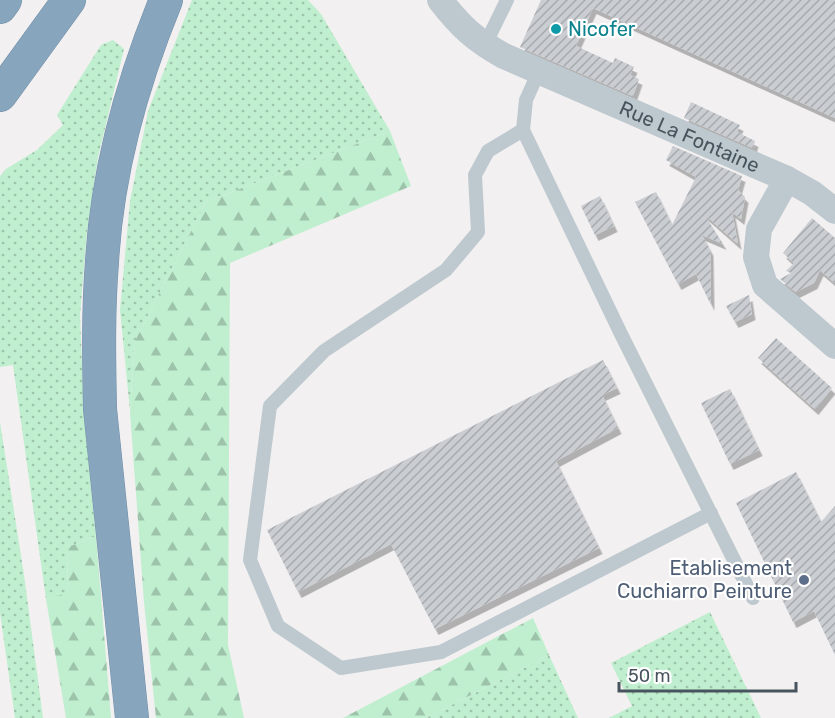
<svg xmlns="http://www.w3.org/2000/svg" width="835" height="718" font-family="Rubik,sans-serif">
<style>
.grass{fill:url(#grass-dots)}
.forest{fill:url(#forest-firs)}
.building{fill:url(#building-hatch);filter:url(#shadow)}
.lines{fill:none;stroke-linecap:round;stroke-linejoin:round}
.highway-casing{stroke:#7390aa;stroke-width:34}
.lane{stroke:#bec8cf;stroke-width:14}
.street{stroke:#bec8cf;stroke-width:26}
.highway{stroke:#88a5be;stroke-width:33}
.culture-dot{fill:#0f9aa8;stroke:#fff;stroke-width:2}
.service-dot{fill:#5c6f8a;stroke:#fff;stroke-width:2}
.labels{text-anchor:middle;stroke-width:4.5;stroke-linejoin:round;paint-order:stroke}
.culture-label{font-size:20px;fill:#0d838f;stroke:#fff;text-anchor:start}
.street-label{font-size:20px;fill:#48545d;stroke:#fff}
.service-label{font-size:20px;fill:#4e5e75;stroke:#fff;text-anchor:end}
</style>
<defs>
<pattern id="grass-dots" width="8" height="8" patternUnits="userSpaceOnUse" patternTransform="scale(1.5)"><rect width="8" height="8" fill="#bfefcf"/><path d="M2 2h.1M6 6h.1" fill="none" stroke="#9dc4ab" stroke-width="1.8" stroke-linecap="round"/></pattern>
<pattern id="forest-firs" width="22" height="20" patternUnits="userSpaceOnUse" patternTransform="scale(1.5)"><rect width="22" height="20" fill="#bfefcf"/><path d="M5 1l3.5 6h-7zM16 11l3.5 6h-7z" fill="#9dc4ab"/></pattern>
<pattern id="building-hatch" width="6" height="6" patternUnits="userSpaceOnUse" patternTransform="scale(1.5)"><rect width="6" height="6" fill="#cacdd2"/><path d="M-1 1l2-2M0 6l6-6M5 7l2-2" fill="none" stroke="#a6a9ae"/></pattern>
<filter id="shadow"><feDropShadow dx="3.5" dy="6" stdDeviation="0" flood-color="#0004"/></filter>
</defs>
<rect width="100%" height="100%" fill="#f2f0f0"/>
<!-- grass -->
<path class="grass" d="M 192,0 L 308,0 L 321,14 L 390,131 L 206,202 L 135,341 L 130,411 L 120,310 L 130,201 L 148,111 Z
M 113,40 L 124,49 L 98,157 L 87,231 L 80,315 L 84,416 L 96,536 L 68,547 L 67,594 L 46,599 L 13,365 L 0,367 L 0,176 L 6,169 L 37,150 L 63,125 L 57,115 L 101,45 Z
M 0,422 L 24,575 L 43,718 L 15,718 L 0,613 Z
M 710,612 L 761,718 L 609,718 L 632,706 L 611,663 Z
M 549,655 L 578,718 L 426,718 Z"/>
<!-- forest -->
<path class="forest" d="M 390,131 L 411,186 L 230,263 L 228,645 L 244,718 L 156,718 L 144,602 L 130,412 L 135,341 L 206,202 Z
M 96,536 L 111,718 L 66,718 L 46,599 L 67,593 L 68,547 Z
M 533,618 L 549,655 L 426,718 L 343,718 Z"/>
<!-- building -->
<path class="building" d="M 541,0 L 835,0 L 835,118 L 593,8 L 576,46 L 613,63 L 615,58 L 634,67 L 630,75 L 639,79 L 633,96 L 520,47 Z
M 691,102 L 740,125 L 737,132 L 755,141 L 753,148 L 684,118 Z
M 673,146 L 742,176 L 738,190 L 745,197 L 741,219 L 732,212 L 738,244 L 704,214 L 723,244 L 702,235 L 710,250 L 711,305 L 696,274 L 678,284 L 635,202 L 656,192 L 672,225 L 696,177 L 666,160 Z
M 600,196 L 614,226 L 595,235 L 581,206 Z
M 812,218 L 835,238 L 835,283 L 820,270 L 814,283 L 796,292 L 780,279 L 791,273 L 786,271 L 794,263 L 783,253 Z
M 749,295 L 752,314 L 735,322 L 726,306 Z
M 776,338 L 832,388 L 815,409 L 758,358 Z
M 603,360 L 617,388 L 602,395 L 618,428 L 556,461 L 599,548 L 435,629 L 391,544 L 298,592 L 267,530 Z
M 730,389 L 759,450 L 730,464 L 701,403 Z
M 796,472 L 821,522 L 835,506 L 835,655 L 814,611 L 793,622 L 736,503 Z"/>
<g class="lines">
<defs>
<path id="highway" d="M 0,7 L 5,0
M 0,95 L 69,0
M 132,718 L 100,409 C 99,360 98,311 102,262 C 107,172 132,83 166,0"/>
</defs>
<!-- highway casing -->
<use href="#highway" class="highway-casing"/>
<!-- lane -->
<path class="lane" d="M 485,45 L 507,0
M 539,71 L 526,100 L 523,130 L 621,334 L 753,598
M 523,130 L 488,151 L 475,175 L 478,232 L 446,270 L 324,351 L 270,406 L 250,560 L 278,626 L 341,668 L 441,652 L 711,513"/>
<!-- street -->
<g class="street">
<path id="s1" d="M 440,0 C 460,26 475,40 504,56 L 787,179 L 812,193 L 835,211"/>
<path d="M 787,179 L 759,229 L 756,257 L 765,285 L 835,346"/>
</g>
<!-- highway -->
<use href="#highway" class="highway"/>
</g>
<!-- markers -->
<circle class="culture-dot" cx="556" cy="29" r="6"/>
<circle class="service-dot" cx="804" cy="580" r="6"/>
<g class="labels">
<!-- culture labels -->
<g class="culture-label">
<text x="568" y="36">Nicofer</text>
</g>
<!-- street labels -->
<g class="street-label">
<text dy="7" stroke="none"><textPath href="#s1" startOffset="288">Rue La Fontaine</textPath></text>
</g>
<!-- service labels -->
<g class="service-label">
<text x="792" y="575">Etablisement<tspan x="792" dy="23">Cuchiarro Peinture</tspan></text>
</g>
</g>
<!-- scale -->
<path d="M619 682v9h177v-9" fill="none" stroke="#48545d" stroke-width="3"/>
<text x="628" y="682" font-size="18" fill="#48545d" stroke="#ffffff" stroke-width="4.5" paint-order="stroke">50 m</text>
</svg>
